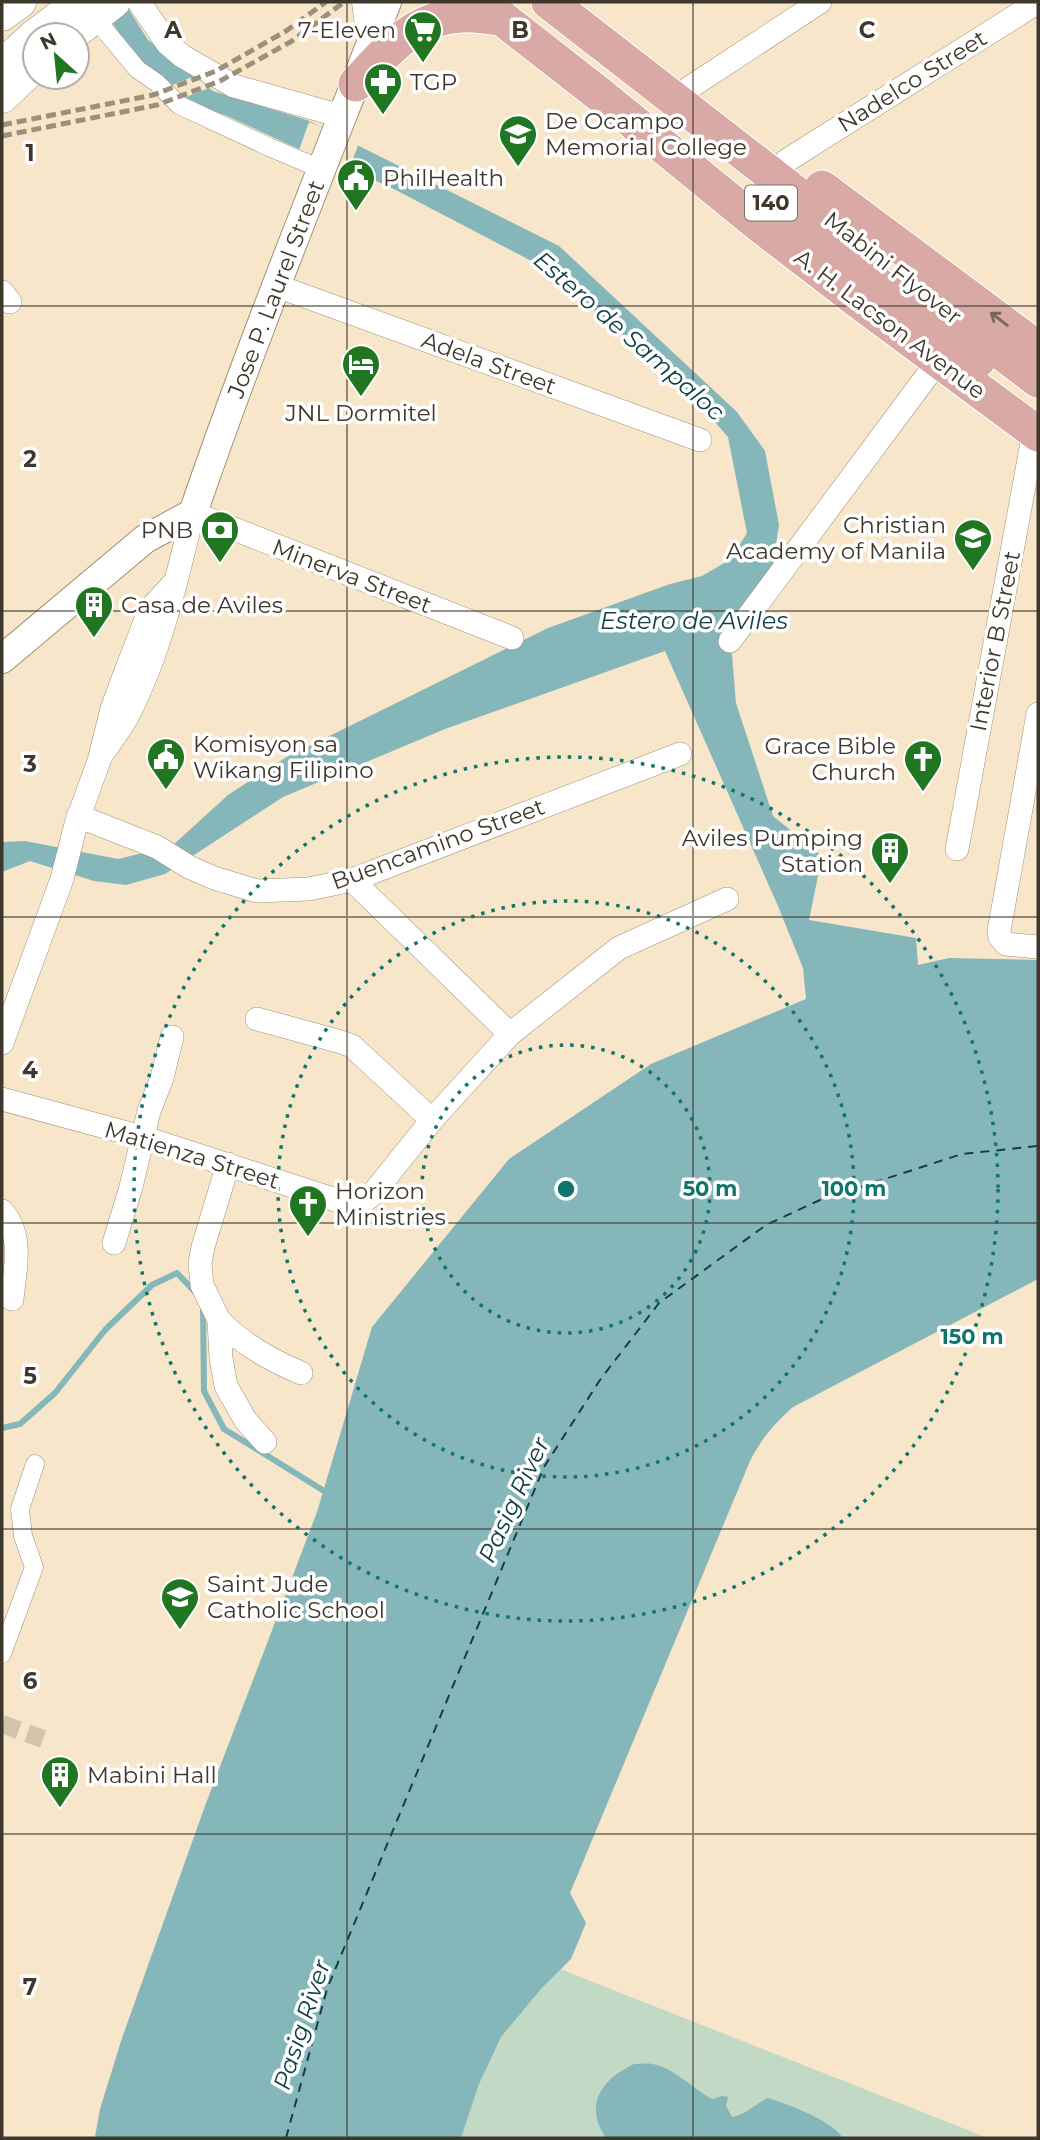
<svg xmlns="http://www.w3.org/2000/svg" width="1040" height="2140" font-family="Montserrat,sans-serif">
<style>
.green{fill:#c2d9c5}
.water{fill:#85b6ba}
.pier{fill:#f7e6c9}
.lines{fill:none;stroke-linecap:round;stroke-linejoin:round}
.stream{stroke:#85b6ba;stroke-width:6}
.ferry{stroke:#124043;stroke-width:2;stroke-dasharray:9 7;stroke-linecap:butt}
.pedestrian-tunnel{stroke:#d2c3aa;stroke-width:18;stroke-dasharray:18 9;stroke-linecap:butt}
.pedestrian-casing{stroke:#a09175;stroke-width:19}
.minor-casing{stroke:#a09175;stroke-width:24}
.tertiary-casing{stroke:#a09175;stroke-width:30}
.secondary-casing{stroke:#a09175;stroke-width:33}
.primary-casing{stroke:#fff;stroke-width:37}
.pedestrian{stroke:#fff;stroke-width:18}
.minor{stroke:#fff;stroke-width:23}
.tertiary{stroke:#fff;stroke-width:28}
.secondary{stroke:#fff;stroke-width:32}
.primary{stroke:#d9aaa5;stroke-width:35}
.rail{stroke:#9c907c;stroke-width:5;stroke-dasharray:10 5;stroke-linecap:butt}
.oneway{stroke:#7c655c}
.grid{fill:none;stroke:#3e372c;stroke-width:2;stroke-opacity:0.55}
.ring{fill:none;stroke:#0f766e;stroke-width:3.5;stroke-dasharray:3.5 7}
.labels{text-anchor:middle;stroke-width:7;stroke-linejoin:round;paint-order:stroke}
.shield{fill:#fff;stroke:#78736b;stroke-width:2}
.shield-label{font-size:21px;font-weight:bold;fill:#3e372c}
.poi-label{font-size:23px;fill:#3e372c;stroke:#fff;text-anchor:start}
.street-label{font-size:23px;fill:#3e372c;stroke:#fff}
.water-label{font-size:24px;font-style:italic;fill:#124043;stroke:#fff}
.grid-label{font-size:23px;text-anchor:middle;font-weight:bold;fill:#3e372c;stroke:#fff;stroke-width:7;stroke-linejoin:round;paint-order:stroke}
.centre{fill:#0f766e;stroke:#fff;stroke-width:3.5}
.ring-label{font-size:21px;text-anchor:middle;font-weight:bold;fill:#0f766e;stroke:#fff;stroke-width:7;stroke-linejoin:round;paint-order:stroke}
</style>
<rect width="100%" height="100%" fill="#f7e6c9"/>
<!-- green -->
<path class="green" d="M 560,1969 L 988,2138 L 461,2138 C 472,2106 483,2063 502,2036 C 519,2012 540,1990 560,1969 Z"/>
<!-- water -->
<path class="water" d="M 98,2 L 124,2 L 148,40 L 213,91 L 307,120 L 559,246 L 737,412 L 765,451 L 779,525 L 773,563 L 760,600 L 731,643 L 736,703 L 773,816 L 822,856 L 809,920 L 916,938 L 918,965 L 949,958 L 1038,960 L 1038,1279 L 793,1407 C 774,1424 761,1439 750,1461 L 570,1893 L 586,1923 L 571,1959 L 541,1989 L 501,2037 L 479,2084 L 461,2138 L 95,2137 L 100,2109 L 122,2038 L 205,1806 L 317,1512 L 372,1327 L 509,1159 L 651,1064 L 806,999 L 803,968 L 778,906 L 665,651 L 445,729 L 283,797 L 165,874 L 126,885 L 94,881 L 30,861 L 2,872 L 2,842 L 25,841 L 118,859 L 172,846 L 228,795 L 285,758 L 548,628 L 670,584 L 702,576 L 731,559 L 747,533 L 728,437 L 700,405 L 622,334 L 541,266 L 390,187 L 290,145 L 227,116 L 196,105 L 142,67 Z
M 634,2064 C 640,2064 647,2063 652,2064 C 673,2067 693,2089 712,2099 L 722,2096 L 728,2097 L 726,2106 L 732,2117 C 746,2115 755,2104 768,2098 C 791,2106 828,2118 843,2138 L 606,2138 C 583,2105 602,2079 634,2064 Z"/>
<!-- pier -->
<path class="pier" d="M 197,75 L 212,87 L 181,99 L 165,88 Z
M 309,122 L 359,143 L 349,169 L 299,150 Z"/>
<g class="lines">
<!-- stream -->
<path class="stream" d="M 203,1306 L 204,1391 L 224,1429 L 329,1494
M 2,1428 L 20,1424 L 55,1393 L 105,1330 L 152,1285 L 177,1273 L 195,1292"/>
<!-- ferry -->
<path class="ferry" d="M 286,2138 L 327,1989 L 544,1467 L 600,1380 L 659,1303 L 766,1225 L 820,1200 L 962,1154 L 1038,1146"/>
<!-- pedestrian-tunnel -->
<path class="pedestrian-tunnel" d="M 2,1724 L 43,1739"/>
<defs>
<path id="pedestrian" d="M 94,17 L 137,69 L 157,83 L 179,105 L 269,147 L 321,169
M 2,1654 L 34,1567 L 23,1536 L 20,1509 L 35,1464"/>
<path id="minor" d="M 139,2 L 167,43 L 182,56 L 234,86 L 341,116
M 689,88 L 820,2
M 786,161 L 1038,2
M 277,286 L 700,440
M 2,292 L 10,302
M 730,641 L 938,361
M 1038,714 L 999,931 L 1000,937 L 1006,944 L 1038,947
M 100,757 C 109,744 119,731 127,717 C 160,654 176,582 193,513 L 512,638
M 78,816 L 157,847 L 189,867 L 214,878 L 257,891 L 309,889 L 352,880 L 680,754
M 957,849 L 1034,432
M 352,880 L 510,1034
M 257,1019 L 341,1042 L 352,1046 L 432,1120
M 2,1043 L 62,879 L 76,824 L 99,761 L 112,709 L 123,679 L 150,609 L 174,583
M 2,1099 L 142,1137 L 348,1204 L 360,1204 L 371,1196 L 432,1120 L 510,1034 L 619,948 L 727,899
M 228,1164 L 203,1247 L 200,1263 L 202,1285 L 219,1320 L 221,1358 L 226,1386 L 246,1421 L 265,1442
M 2,1211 C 24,1235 15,1270 12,1299
M 114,1243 L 131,1187 L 149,1111 L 162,1078 L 172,1037
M 219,1320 C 242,1344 270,1360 301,1373"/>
<path id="tertiary" d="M 2,659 L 145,539 L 193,513 C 252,341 321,172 387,2"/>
<path id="secondary" d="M 368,2 L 373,39
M 2,15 L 20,2
M 72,35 L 114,2
M 2,65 L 34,36 L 79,2
M 2,97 L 35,66"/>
<path id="primary" d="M 481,2 L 599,94 L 756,222 L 861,303 L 1038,434
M 549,2 L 839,227
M 356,84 C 385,52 416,16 463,15 C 476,14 489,17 502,18
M 822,188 L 1038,349
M 793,221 L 978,360
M 963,323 L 1038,380"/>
</defs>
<!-- pedestrian casing -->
<use href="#pedestrian" class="pedestrian-casing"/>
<!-- minor casing -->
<use href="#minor" class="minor-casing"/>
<!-- tertiary casing -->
<use href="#tertiary" class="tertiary-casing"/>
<!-- secondary casing -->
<use href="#secondary" class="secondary-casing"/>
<!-- primary casing -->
<use href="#primary" class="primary-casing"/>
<!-- pedestrian -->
<use href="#pedestrian" class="pedestrian"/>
<!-- minor -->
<use href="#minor" class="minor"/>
<!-- tertiary -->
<use href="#tertiary" class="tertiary"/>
<!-- secondary -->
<use href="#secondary" class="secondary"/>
<!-- primary -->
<use href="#primary" class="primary"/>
<!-- rail -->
<path class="rail" d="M 2,125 L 153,95 L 216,71 L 286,31 L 326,2
M 2,136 L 157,105 L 220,81 L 292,41 L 344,2"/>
</g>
<!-- one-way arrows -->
<defs><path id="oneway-shaft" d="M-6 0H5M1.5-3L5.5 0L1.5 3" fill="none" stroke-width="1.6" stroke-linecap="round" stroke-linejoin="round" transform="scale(1.75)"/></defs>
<use class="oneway" href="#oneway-shaft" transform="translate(999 319) rotate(-143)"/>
<!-- grid -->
<path class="grid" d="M 347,2 L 347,2138M 693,2 L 693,2138M 2,306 L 1038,306M 2,611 L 1038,611M 2,917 L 1038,917M 2,1223 L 1038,1223M 2,1529 L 1038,1529M 2,1834 L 1038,1834"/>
<!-- distance rings -->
<g class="ring">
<circle cx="566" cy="1189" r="144"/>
<circle cx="566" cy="1189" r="288"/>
<circle cx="566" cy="1189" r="432"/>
</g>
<!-- icons -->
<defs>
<symbol id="supermarket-pin" viewBox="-11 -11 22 30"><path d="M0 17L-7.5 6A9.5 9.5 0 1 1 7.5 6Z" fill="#207621" stroke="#fff"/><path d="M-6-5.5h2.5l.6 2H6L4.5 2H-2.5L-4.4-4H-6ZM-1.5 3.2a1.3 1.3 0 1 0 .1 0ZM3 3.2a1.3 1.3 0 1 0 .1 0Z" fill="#fff"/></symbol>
<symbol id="pharmacy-pin" viewBox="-11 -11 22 30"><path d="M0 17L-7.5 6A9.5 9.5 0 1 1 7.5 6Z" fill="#207621" stroke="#fff"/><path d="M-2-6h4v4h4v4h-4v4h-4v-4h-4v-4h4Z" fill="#fff"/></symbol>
<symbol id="university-pin" viewBox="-11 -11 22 30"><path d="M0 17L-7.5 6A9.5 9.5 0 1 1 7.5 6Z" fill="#207621" stroke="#fff"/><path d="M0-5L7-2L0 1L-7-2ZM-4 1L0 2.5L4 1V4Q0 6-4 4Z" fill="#fff"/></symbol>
<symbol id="civic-pin" viewBox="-11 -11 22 30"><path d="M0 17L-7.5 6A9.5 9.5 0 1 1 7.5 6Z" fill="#207621" stroke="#fff"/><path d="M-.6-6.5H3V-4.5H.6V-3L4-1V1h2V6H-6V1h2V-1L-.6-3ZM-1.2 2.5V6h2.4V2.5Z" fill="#fff"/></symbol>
<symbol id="hotel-pin" viewBox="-11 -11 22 30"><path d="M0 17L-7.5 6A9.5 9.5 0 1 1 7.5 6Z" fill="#207621" stroke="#fff"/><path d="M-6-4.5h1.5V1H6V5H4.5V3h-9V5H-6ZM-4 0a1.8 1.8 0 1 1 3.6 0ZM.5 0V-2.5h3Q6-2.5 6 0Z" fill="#fff"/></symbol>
<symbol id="bank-pin" viewBox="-11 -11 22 30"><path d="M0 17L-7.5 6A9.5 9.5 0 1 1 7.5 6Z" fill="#207621" stroke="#fff"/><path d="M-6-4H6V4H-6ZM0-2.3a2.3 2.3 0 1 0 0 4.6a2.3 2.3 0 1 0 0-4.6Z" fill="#fff"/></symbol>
<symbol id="school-pin" viewBox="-11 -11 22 30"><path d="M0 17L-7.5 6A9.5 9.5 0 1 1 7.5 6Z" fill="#207621" stroke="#fff"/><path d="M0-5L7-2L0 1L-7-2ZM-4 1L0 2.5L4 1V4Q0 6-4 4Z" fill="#fff"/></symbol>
<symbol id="building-pin" viewBox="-11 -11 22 30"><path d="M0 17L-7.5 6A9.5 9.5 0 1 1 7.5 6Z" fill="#207621" stroke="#fff"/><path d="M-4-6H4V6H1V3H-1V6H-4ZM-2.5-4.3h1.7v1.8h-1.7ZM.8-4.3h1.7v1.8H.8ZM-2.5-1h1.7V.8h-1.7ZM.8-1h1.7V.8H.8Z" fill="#fff"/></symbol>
<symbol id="church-pin" viewBox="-11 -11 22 30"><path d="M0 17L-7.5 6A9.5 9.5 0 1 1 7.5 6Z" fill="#207621" stroke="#fff"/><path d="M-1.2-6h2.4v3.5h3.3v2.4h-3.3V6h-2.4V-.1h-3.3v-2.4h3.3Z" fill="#fff"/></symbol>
</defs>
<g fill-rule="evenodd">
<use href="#supermarket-pin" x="401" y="8" width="44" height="60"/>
<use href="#pharmacy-pin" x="361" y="60" width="44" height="60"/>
<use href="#university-pin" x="496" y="112" width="44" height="60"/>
<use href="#civic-pin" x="334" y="156" width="44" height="60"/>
<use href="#hotel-pin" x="339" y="342" width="44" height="60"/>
<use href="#bank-pin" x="198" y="508" width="44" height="60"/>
<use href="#school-pin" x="951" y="516" width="44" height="60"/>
<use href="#building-pin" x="72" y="583" width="44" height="60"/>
<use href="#civic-pin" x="144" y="735" width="44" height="60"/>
<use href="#church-pin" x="901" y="737" width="44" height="60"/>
<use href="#building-pin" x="868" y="829" width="44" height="60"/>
<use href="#church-pin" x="286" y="1182" width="44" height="60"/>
<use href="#school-pin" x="158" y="1575" width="44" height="60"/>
<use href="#building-pin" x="38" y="1753" width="44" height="60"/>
</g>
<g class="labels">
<!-- shield labels -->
<rect class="shield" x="745" y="185.5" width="52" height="35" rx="5"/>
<g class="shield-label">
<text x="771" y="210">140</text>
</g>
<!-- poi labels -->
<g class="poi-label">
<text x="396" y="38" text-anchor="end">7-Eleven</text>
<text x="410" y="90">TGP</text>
<text x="545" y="129">De Ocampo<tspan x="545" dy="26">Memorial College</tspan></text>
<text x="383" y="186">PhilHealth</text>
<text x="361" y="421" text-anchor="middle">JNL Dormitel</text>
<text x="946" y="533" text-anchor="end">Christian<tspan x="946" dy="26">Academy of Manila</tspan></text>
<text x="193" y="538" text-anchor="end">PNB</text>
<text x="121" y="613">Casa de Aviles</text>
<text x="193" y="752">Komisyon sa<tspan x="193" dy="26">Wikang Filipino</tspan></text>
<text x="896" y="754" text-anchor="end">Grace Bible<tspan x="896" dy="26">Church</tspan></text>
<text x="863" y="846" text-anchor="end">Aviles Pumping<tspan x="863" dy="26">Station</tspan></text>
<text x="335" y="1199">Horizon<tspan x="335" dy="26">Ministries</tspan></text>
<text x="207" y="1592">Saint Jude<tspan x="207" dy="26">Catholic School</tspan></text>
<text x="87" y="1783">Mabini Hall</text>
</g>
<!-- street labels -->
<g class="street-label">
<text transform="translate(912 81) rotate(-32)" y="8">Nadelco Street</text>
<text transform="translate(893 268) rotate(38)" y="8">Mabini Flyover</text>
<text transform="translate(276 289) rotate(-69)" y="8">Jose P. Laurel Street</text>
<text transform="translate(890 324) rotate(37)" y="8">A. H. Lacson Avenue</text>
<text transform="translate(489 363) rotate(20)" y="8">Adela Street</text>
<text transform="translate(352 576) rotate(21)" y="8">Minerva Street</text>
<text transform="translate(995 641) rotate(-79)" y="8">Interior B Street</text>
<text transform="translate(438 844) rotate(-20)" y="8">Buencamino Street</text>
<text transform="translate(192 1155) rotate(17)" y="8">Matienza Street</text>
</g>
<!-- water labels -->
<g class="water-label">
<text transform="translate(629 336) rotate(41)" y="8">Estero de Sampaloc</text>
<text x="694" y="629">Estero de Aviles</text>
<text transform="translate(514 1500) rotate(-65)" y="8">Pasig River</text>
<text transform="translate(302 2025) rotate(-72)" y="8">Pasig River</text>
</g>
</g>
<g class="grid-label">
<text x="173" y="38">A</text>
<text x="520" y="38">B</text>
<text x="867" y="38">C</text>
<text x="30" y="161">1</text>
<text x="30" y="467">2</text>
<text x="30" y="772">3</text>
<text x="30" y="1078">4</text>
<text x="30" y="1384">5</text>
<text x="30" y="1689">6</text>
<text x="30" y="1995">7</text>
</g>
<circle cx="566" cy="1189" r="10" class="centre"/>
<g class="ring-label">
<text x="710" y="1196">50 m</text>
<text x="854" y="1196">100 m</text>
<text x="972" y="1344">150 m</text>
</g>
<!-- border -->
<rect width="1040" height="2140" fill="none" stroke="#3e372c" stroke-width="7"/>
<!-- north arrow -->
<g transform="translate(56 56) rotate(333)"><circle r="33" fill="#ffffff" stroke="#b2afab" stroke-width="2"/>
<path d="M0-5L12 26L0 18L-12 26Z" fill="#207621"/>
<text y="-10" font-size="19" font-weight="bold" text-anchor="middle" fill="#3e372c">N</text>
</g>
</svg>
